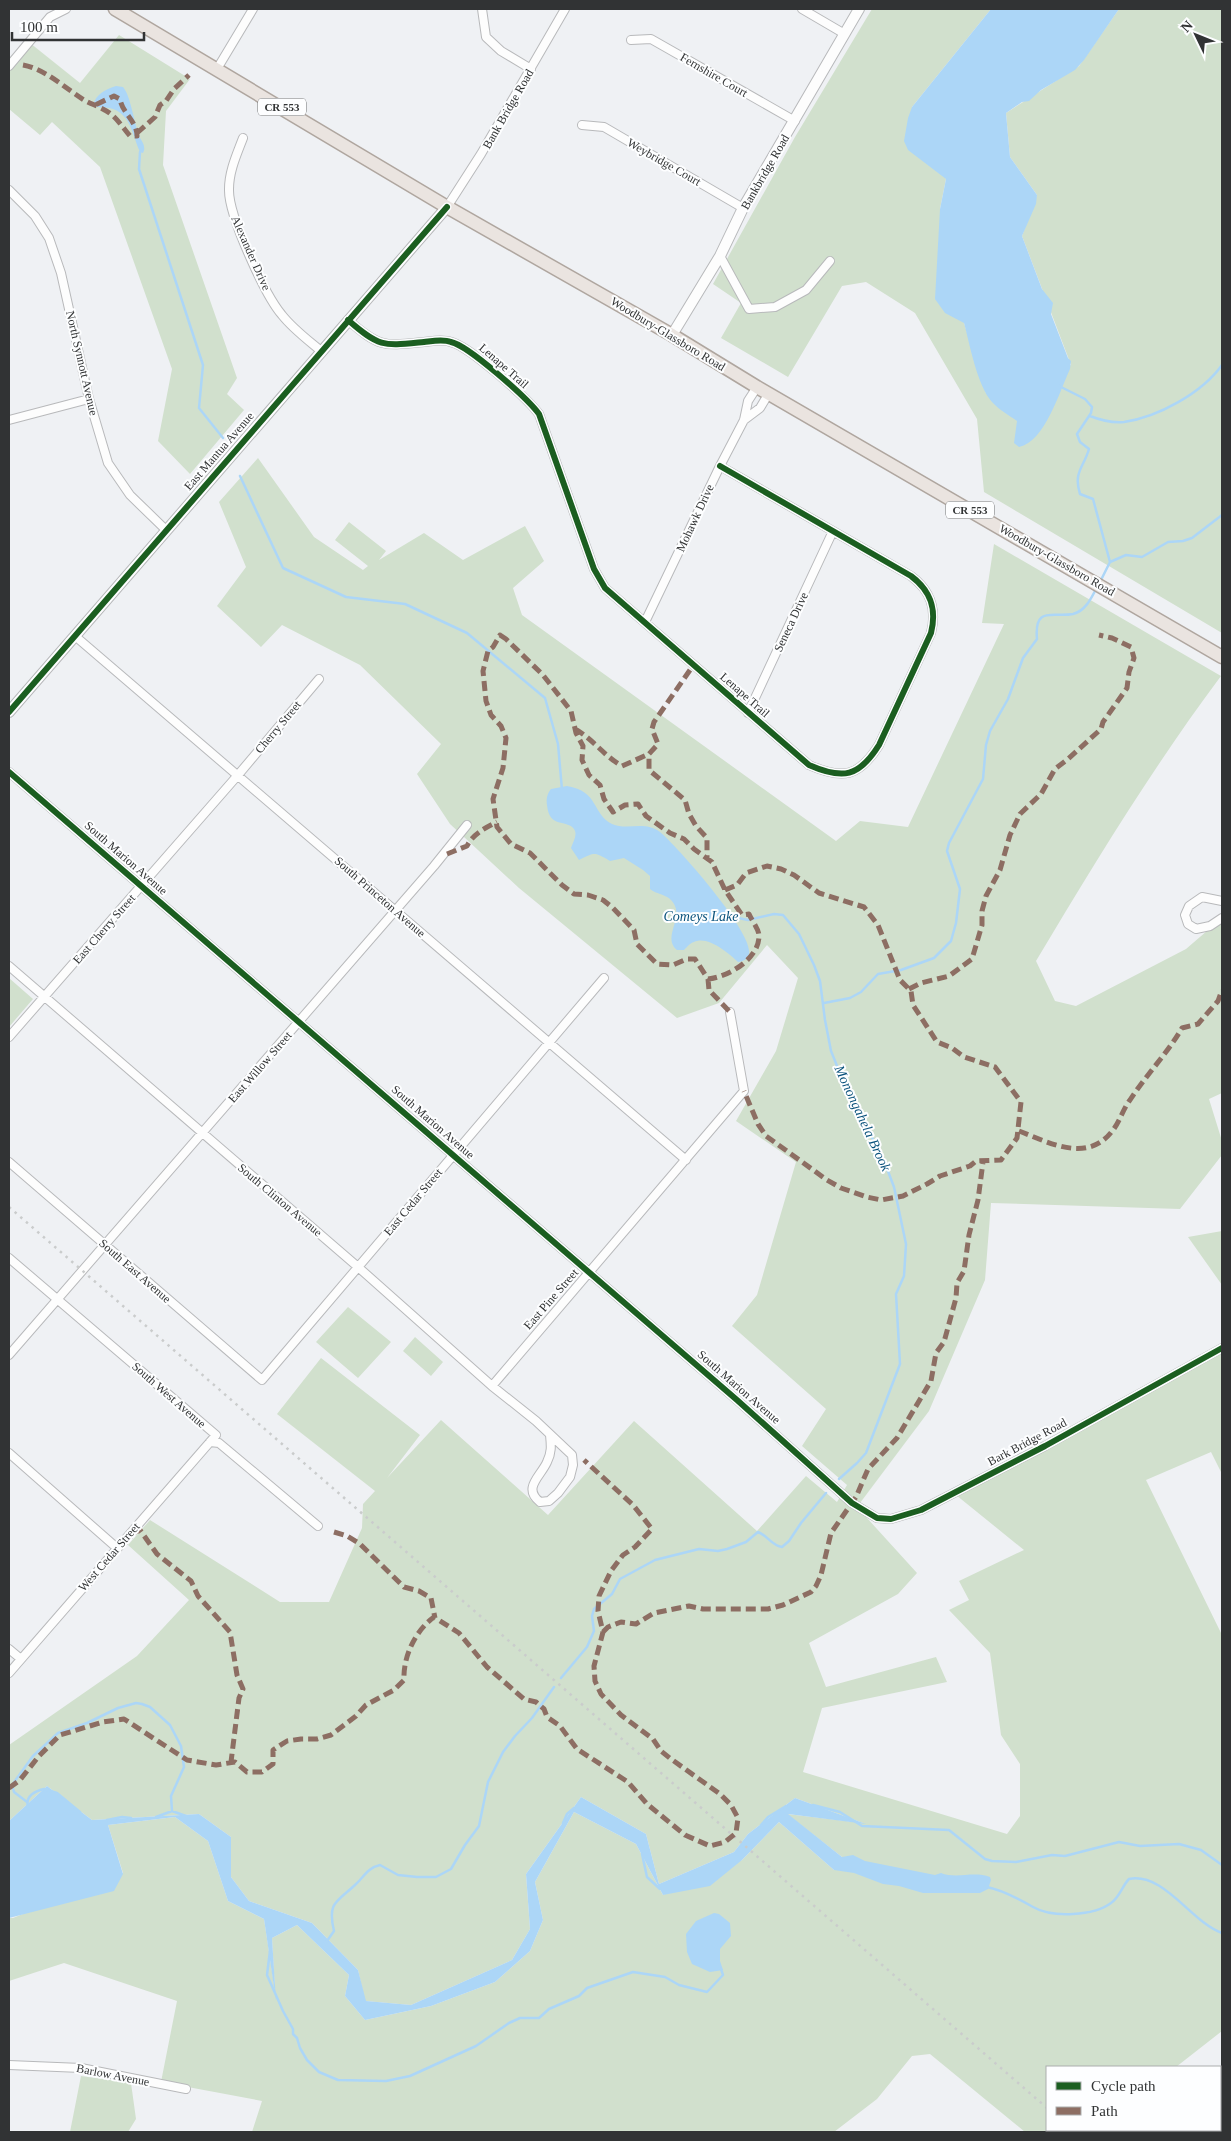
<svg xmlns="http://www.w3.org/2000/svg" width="1231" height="2141" font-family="'Times New Roman',serif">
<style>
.green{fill:#d1e0cd}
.water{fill:#acd6f7}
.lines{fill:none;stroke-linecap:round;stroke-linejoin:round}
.stream{stroke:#acd6f7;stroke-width:2.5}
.minor-casing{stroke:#b8b9bb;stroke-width:10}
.tertiary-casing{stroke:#b8b9bb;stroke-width:12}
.primary-casing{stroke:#afa69f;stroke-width:15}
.minor{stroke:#fdfdfd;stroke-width:8}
.tertiary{stroke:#fdfdfd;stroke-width:10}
.primary{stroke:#eae4e0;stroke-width:12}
.rail{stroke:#cacccc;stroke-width:2.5;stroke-dasharray:2.5 5;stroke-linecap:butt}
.quiet{stroke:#8d6e63;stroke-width:5;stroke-dasharray:10 5;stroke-linecap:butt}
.cycleway-casing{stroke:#fdfeff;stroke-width:9}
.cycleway{stroke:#1b5e20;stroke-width:6}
.labels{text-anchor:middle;stroke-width:4;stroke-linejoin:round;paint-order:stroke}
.shield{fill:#fdfeff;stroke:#6e7071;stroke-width:1}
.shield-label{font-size:11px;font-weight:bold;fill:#313334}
.street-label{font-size:12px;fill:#313334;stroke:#fdfeff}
.water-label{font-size:14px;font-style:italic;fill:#0a527c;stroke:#fdfeff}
</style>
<rect width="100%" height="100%" fill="#eff1f4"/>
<!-- green -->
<path class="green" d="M 872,9 L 991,9 L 912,107 L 946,179 L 940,209 L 964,323 L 986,393 L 1071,365 L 1022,236 L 1037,195 L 1010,157 L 1006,113 L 1079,66 L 1119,9 L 1222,9 L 1222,633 L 984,492 L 977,419 L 915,313 L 866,282 L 842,286 L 788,377 L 721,338 L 741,303 L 713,284 L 795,137 Z
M 119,35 L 190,79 L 166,111 L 163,165 L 237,378 L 227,394 L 244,410 L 190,474 L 158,441 L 172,369 L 100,167 L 52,122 L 40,135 L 9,109 L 9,67 L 30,43 L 80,83 Z
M 258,458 L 314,537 L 363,570 L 368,566 L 335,540 L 349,522 L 386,551 L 379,560 L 424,533 L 463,560 L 525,526 L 544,561 L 513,588 L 522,615 L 836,841 L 860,821 L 908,827 L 1004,624 L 982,623 L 994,544 L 1221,676 C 1153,767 1094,864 1036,961 L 1055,1001 L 1076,1006 L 1186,949 L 1222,918 L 1222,1093 L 1209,1099 L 1222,1141 L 1222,1155 L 1180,1209 L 991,1203 L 985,1280 L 929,1411 L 857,1507 L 917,1573 L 898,1594 L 809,1643 L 826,1687 L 936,1657 L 947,1682 L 822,1708 L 803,1772 L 1007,1834 L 1020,1816 L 1020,1764 L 1001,1735 L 990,1653 L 949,1610 L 969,1600 L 959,1581 L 1024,1550 L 956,1495 L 1222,1349 L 1222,1474 L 1211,1452 L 1146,1480 L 1222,1635 L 1222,2031 L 1176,2067 L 1047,2067 L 1047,2130 L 1130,2130 L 1132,2132 L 1025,2132 L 930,2054 L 912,2056 L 877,2099 L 834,2132 L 252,2132 L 262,2101 L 161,2082 L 177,2001 L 64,1963 L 9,1981 L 9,1918 L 13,1918 L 123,1873 L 108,1825 L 175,1817 L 208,1841 L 228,1901 L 264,1919 L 275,1991 L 272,1938 L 297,1925 L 349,1975 L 345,1996 L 365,2020 L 431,2006 L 495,1982 L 530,1951 L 543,1920 L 535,1882 L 574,1812 L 636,1844 L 663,1895 L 742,1860 L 779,1822 L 834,1870 L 842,1857 L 787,1814 L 863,1823 L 795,1798 L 748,1834 L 734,1852 L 659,1884 L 646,1834 L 581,1797 L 526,1874 L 530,1929 L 512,1960 L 411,2005 L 365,2001 L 358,1970 L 312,1923 L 249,1901 L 231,1877 L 231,1837 L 199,1814 L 92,1820 L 47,1786 L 9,1821 L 9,1745 L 137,1656 L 189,1600 L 128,1545 L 150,1520 L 280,1602 L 329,1602 L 362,1528 L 363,1504 L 375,1491 L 277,1414 L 321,1358 L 420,1435 L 387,1478 L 441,1420 L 548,1515 L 634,1421 L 757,1531 L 806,1476 L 837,1502 L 847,1485 L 802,1446 L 826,1409 L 732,1326 L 757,1295 L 796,1162 L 736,1121 L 776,1051 L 798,978 L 767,945 L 719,1003 L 677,1018 L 519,888 L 450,824 L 417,774 L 441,744 L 360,665 L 282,625 L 261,647 L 217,606 L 246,567 L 219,502 Z
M 9,978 L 33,999 L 9,1027 Z
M 1222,1231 L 1222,1285 L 1188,1237 Z
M 348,1307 L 391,1342 L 358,1378 L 316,1342 Z
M 415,1337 L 443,1362 L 431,1376 L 403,1351 Z
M 81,2076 L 131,2083 L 136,2119 L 128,2132 L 70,2132 Z"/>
<!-- water -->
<path class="water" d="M 991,9 L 1119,9 L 1084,60 L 1075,70 L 1041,90 L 1029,101 L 1022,102 L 1006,113 L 1010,157 L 1037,195 L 1036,204 L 1022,236 L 1042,289 L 1053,303 L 1051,314 L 1068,358 L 1071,361 L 1070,369 C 1060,390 1045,442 1019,447 L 1014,443 L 1017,421 C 1009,415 999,410 992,402 C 977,385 970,345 964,323 L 945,313 L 935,299 L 940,209 L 946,179 L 908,150 L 904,141 L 908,118 L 912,107 Z
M 116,86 L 123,87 C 131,96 134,124 140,138 C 143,143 146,147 143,153 L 140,152 C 133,137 131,115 113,109 C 106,106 100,109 93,105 C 96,94 106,89 116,86 Z
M 567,786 C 599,791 592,814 612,824 C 628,831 644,820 660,832 C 677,846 754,933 749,954 C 748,959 742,962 738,962 C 729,953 707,935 694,942 C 690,943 687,947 684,950 L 677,950 C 662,938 683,919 674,904 C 669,894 657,895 650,889 L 650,876 L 643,870 L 624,858 L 610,861 C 594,852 596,852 579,860 L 571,848 C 573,842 578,835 574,829 C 567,819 549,829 547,805 C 546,799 547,794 551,789 Z
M 47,1786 L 92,1820 L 199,1814 L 231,1837 L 231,1877 L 249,1901 L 312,1923 L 358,1970 L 366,2001 L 411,2005 L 512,1960 L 530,1929 L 526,1874 L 581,1797 L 646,1834 L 659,1884 L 734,1852 L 748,1834 L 795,1798 L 866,1824 L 788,1814 L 842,1857 L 853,1855 L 865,1861 L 935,1875 L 941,1873 C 956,1879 974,1871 990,1877 L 991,1880 L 988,1889 L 980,1893 L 923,1893 L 899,1886 L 883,1884 L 854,1873 L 834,1870 L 779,1822 L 742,1860 L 710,1886 L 663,1895 L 636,1844 L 574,1812 L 535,1882 L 543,1920 L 530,1951 L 495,1982 L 431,2006 L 365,2020 L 345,1996 L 349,1975 L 297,1925 L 272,1938 L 276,2001 L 264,1919 L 228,1901 L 208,1841 L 175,1817 L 108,1825 L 123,1874 L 114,1891 L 9,1918 L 9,1821 Z
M 714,1913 L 719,1914 L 730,1923 L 731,1936 L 720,1949 L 720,1961 L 723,1970 L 710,1972 L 692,1964 L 687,1952 L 686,1934 L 696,1921 Z"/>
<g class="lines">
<!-- stream -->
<path class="stream" d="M 140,152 L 139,169 L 203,365 L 199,408 L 223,438
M 1059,386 L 1085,399 L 1092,407 L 1091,413 L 1077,434 L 1080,442 L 1089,449 C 1084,467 1073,472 1080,494 L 1093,499 L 1110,562 L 1100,582
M 1090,416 C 1100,420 1112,423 1124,422 C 1158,417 1202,393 1222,365
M 240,476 L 283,568 L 346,597 L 405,604 L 467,633 L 545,698 L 558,744 L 562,790
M 1110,562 L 1126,555 L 1142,557 L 1168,542 L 1183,541 L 1192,538 L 1222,515
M 729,916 L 748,920 L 774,914 L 783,915 L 799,934 L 814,965 L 820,981 L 825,1020 L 831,1051 L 848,1093 L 883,1158 L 894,1187 L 906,1244 L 904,1276 L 896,1294 L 900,1364 L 866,1453 L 857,1463 L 839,1479
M 824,1003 L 850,998 L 861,992 L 878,974 L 901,970 L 934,958 L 951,941 L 956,923 L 960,889 L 947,851 L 949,843 L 983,779 L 986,745 L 990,731 L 1008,699 L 1023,658 L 1037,639 C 1034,605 1053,618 1073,614 C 1085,611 1091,599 1096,589
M 561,1678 L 587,1647 L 594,1631 L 592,1616 L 594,1609 L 612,1594 L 620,1579 L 655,1560 L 699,1549 L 718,1551 L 727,1549 L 746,1542 L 758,1532 C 767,1535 772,1546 782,1547 L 789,1541 L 801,1523 L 826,1493
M 27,1802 L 14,1792 L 12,1785 L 33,1756 L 58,1733 L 87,1723 L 118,1708 L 136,1703 L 142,1704 L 150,1707 L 170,1725 L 181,1746 L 184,1767 L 171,1796 L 172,1811
M 813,1805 L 840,1812 L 862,1826 L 949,1830 L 985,1859 L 992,1861 L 1016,1862 L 1052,1855 L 1065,1856 L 1119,1842 L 1140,1846 L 1179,1844 L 1201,1850 L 1222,1865
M 28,1807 C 25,1796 35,1791 44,1789 L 57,1793 L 80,1812
M 156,1817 L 172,1811 L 186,1816
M 107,1820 L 122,1817 L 131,1818
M 563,1823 L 567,1814 L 574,1808
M 761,1825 L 768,1817 L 786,1806
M 642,1854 L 647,1877 L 660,1889
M 987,1887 C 1002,1890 1019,1899 1033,1907 C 1052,1918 1094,1916 1111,1903 C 1120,1897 1122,1886 1129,1879 C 1164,1872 1191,1922 1222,1933
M 327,1941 L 334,1931 C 327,1902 337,1902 355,1885 C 364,1877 367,1868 380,1865 L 398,1875 L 417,1877 L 436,1877 L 451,1869 L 465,1845 L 479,1826 L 488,1782 L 503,1752 L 515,1736 L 532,1718 L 554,1687
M 270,1951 L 267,1975 L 283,2011 L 293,2029 L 293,2034 L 297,2038 L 300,2048 L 307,2060 L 319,2072 L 338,2080 L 386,2081 L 410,2076 L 476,2046 L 509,2023 L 520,2018 L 539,2018 L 549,2009 L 579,1996 L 587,1988 L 633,1972 L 665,1977 L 679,1985 L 707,1992 L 723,1975 L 721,1969"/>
<defs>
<path id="minor" d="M 482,9 L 486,37 L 501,51 L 531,69
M 802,9 L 843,33
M 631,40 L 651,39 L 795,121
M 9,66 L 50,17 L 66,9
M 217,69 L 253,9
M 582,125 L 604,127 L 743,208
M 243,138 C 237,154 229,171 229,189 C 228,215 265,295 282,315 C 293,329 308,340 321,351
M 9,190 L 35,216 L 49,238 L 61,273 L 89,399 L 108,463 L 130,495 L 166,530
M 447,207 L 481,154 L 565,9
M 720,256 L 749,309 L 775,307 L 806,290 L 830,261
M 348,320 C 380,348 384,346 424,342 C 433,341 443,339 451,342 C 469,346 527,398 539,414 L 594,569 L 605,588 L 809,765 C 843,780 859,777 879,745 L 931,633 C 937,609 931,591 911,576 L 720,466
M 9,420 L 89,399
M 744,420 L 760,408 L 769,393
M 645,622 L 720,466 L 744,420 L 748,401 L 757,387
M 75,636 L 686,1160
M 748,713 L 833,531
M 9,772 L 737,1400 L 852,1503 L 877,1518 L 891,1519 L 921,1510 L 1045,1446 L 1222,1348
M 1222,901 L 1202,897 L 1189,906 L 1185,915 L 1188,924 L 1196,929 L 1210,926 L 1222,918
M 9,966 L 358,1267 L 492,1386 L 536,1421 L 572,1455 L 573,1465 L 570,1477 L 558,1493 L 549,1501 L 540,1502 C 522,1488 541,1476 547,1462 C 552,1452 551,1445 550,1435
M 9,1037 L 238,775 L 319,679
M 9,1162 L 262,1380 L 604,978
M 9,1258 L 216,1435 L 9,1673
M 9,1355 L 434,866 L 467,825
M 492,1386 L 744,1091 L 730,1012
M 210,1442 L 219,1443 L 318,1526
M 9,1453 L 117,1548
M 9,1649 L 21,1659
M 9,2065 L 81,2068 L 186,2089"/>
<path id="tertiary" d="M 672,335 L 720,256 L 743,208 L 859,9
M 9,712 L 447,207"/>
<path id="primary" d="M 115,9 L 447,207 L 672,335 L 757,387 L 1222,657"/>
</defs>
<!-- minor casing -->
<use href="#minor" class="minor-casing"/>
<!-- tertiary casing -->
<use href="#tertiary" class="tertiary-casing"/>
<!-- primary casing -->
<use href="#primary" class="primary-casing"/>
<!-- minor -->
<use href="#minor" class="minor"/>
<!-- tertiary -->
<use href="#tertiary" class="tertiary"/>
<!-- primary -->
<use href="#primary" class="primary"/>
<!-- rail -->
<path class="rail" d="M 9,1207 L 1047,2108
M 1072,2130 L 1075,2132"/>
<!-- quiet -->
<path class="quiet" d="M 23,65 C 45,69 65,88 84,100 C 93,105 104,108 112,115 C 119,121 124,129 130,136 L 137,136 C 137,121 122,113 120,99 L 114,96 L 95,105
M 137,133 L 155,117 L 160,105 L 166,101 L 174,89 L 189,75
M 500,635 L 506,639 L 543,675 L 571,711 L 576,733 L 583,746 L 582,760 L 589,775 L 600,785 L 604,799 L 613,812 L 625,805 L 638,804 L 646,816 L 670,833 L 684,839 L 694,849 L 712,862 L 725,890 L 742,915 L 749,914 C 752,921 759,929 759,936 C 759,959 728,977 708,979 L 695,959 L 687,959 L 673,965 L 657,964 L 637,944 L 634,930 L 613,908 L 603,900 L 588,895 L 574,894 L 562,885 L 530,853 L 511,844 L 497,827 L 493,799 L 503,768 L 506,738 L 501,726 L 491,715 L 486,701 L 483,671 L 488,651 L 493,647 Z
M 690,670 L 654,722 L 652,729 L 658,744 L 649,754 L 649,770 L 685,800 L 689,814 L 696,826 L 707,838 L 707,858
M 575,729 C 593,739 604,756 622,766 L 649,754
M 447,854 L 467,846 C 473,834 485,828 497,822
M 725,890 L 737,885 L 746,873 L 767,866 L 781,869 L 794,875 L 819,893 L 864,907 L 878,925 L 900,980 L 911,991 L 913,1005 L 937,1042 L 952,1048 L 964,1057 L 995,1067 L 1021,1102 L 1017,1138 L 1001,1160 L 976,1161 L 970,1166 L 940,1176 L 927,1184 L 903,1196 L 881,1200 L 867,1197 L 841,1188 L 827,1180 L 766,1136 L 758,1124 L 744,1091
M 708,979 L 709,990 L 730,1012
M 909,989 L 921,983 L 949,976 L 972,959 L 982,925 L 982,911 L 986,896 L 1000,870 L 1010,835 L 1020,814 L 1041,794 L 1055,769 L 1068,759 L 1101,729 L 1103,722 L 1127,688 L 1129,672 L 1134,658 L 1131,647 L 1112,638 L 1099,635
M 1019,1131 C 1050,1143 1088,1164 1113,1130 C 1120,1121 1123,1109 1130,1100 C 1146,1075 1167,1054 1182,1028 L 1198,1024 L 1218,1001 L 1222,990
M 334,1532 L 347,1536 L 360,1544 L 404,1587 L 419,1591 L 431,1598 L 435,1618
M 133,1533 L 140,1530 L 157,1554 L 191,1581 L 198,1596 L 230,1632 L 237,1675 L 243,1689 L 239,1698 L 231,1762
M 603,1632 L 608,1627 L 621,1622 L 636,1624 L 654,1613 L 689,1606 L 703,1609 L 768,1609 L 783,1605 L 811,1592 L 816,1586 L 821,1575 L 831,1533 L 856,1497 L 868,1469 L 897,1438 L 931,1381 L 936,1353 L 944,1342 L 956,1298 L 957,1283 L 964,1271 L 969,1235 L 978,1200 L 983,1162
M 9,1788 L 20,1780 L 39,1756 L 60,1735 L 103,1722 L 124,1719 L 187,1760 L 216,1765 L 235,1762 L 247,1772 L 262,1772 L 273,1764 L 273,1750 L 287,1741 L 301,1739 L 317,1739 L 331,1735 L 356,1716 L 366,1705 L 394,1690 L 404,1680 C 403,1657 415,1631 434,1617 L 459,1633 L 487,1667 L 524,1699 L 536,1702 L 544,1709 L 547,1717 L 560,1726 L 577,1749 L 628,1782 L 647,1804 L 685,1835 L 710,1846 L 725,1842 L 736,1833 L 738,1818 L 731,1805 L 720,1794 L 671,1759 L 661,1751 L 653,1739 L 621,1715 L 601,1694 L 595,1681 L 594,1666 L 603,1632 L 598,1611 L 599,1596 L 611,1571 L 623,1555 L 635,1547 L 652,1529 L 633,1505 L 584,1460"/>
<defs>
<path id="cycleway" d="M 348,320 C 380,348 384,346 424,342 C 433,341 443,339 451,342 C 469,346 527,398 539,414 L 594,569 L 605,588 L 809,765 C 843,780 859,777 879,745 L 931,633 C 937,609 931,591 911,576 L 720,466
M 9,712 L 447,207
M 9,772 L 737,1400 L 852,1503 L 877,1518 L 891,1519 L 921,1510 L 1045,1446 L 1222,1348"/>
</defs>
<!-- cycleway casing -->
<use href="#cycleway" class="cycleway-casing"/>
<!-- cycleway -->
<use href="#cycleway" class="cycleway"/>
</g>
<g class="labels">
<!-- shield labels -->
<g class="shield">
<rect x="258" y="98.5" width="48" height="17" rx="4"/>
<rect x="946" y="501.5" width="48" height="17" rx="4"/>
</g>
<g class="shield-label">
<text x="282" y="111">CR 553</text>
<text x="970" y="514">CR 553</text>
</g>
<!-- street labels -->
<g class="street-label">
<text transform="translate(714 75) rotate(30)" y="4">Fernshire Court</text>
<text transform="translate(508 109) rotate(-60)" y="4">Bank Bridge Road</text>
<text transform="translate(664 162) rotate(30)" y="4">Weybridge Court</text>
<text transform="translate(765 172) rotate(-60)" y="4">Bankbridge Road</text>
<text transform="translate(251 253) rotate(66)" y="4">Alexander Drive</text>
<text transform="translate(668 334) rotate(31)" y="4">Woodbury-Glassboro Road</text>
<text transform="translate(82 363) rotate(77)" y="4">North Synnott Avenue</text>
<text transform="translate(504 366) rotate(41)" y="4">Lenape Trail</text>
<text transform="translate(219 451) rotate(-49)" y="4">East Mantua Avenue</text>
<text transform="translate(695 518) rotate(-65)" y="4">Mohawk Drive</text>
<text transform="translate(1057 560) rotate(30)" y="4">Woodbury-Glassboro Road</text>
<text transform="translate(791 622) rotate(-65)" y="4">Seneca Drive</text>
<text transform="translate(745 695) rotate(41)" y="4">Lenape Trail</text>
<text transform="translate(278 727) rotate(-50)" y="4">Cherry Street</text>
<text transform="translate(126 858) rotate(41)" y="4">South Marion Avenue</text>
<text transform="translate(380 897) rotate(41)" y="4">South Princeton Avenue</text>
<text transform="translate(104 929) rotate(-49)" y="4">East Cherry Street</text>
<text transform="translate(260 1067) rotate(-49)" y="4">East Willow Street</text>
<text transform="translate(433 1122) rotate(41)" y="4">South Marion Avenue</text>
<text transform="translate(280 1200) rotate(40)" y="4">South Clinton Avenue</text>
<text transform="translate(413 1202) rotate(-50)" y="4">East Cedar Street</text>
<text transform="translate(135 1271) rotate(41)" y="4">South East Avenue</text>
<text transform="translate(551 1299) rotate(-49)" y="4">East Pine Street</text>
<text transform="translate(739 1387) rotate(41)" y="4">South Marion Avenue</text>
<text transform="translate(169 1395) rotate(41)" y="4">South West Avenue</text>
<text transform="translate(1027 1442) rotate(-28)" y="4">Bark Bridge Road</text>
<text transform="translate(109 1557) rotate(-49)" y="4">West Cedar Street</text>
<text transform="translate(113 2075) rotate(11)" y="4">Barlow Avenue</text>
</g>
<!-- water labels -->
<g class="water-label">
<text x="701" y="921">Comeys Lake</text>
<text transform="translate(863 1118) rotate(65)" y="5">Monongahela Brook</text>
</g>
</g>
<!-- border -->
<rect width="1231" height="2141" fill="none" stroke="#313334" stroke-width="20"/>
<!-- legend -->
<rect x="1046" y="2066" width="175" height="65" fill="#fdfeff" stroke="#abadae"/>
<rect x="1056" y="2082" width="25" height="8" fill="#1b5e20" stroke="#abadae"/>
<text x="1091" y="2091" font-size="15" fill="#313334">Cycle path</text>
<rect x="1056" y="2107" width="25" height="8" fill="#8d6e63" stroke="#abadae"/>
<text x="1091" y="2116" font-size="15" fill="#313334">Path</text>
<!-- north arrow -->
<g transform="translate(1196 35) rotate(313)" stroke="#fdfeff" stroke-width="4" paint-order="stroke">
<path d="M0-4L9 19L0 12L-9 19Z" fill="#313334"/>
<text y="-8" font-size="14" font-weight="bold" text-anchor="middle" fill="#313334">N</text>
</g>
<!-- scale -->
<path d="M12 32v8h132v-8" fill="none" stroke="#313334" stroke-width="2.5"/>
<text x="20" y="32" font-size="15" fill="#313334" stroke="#fdfeff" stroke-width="4" paint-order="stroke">100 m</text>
</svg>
